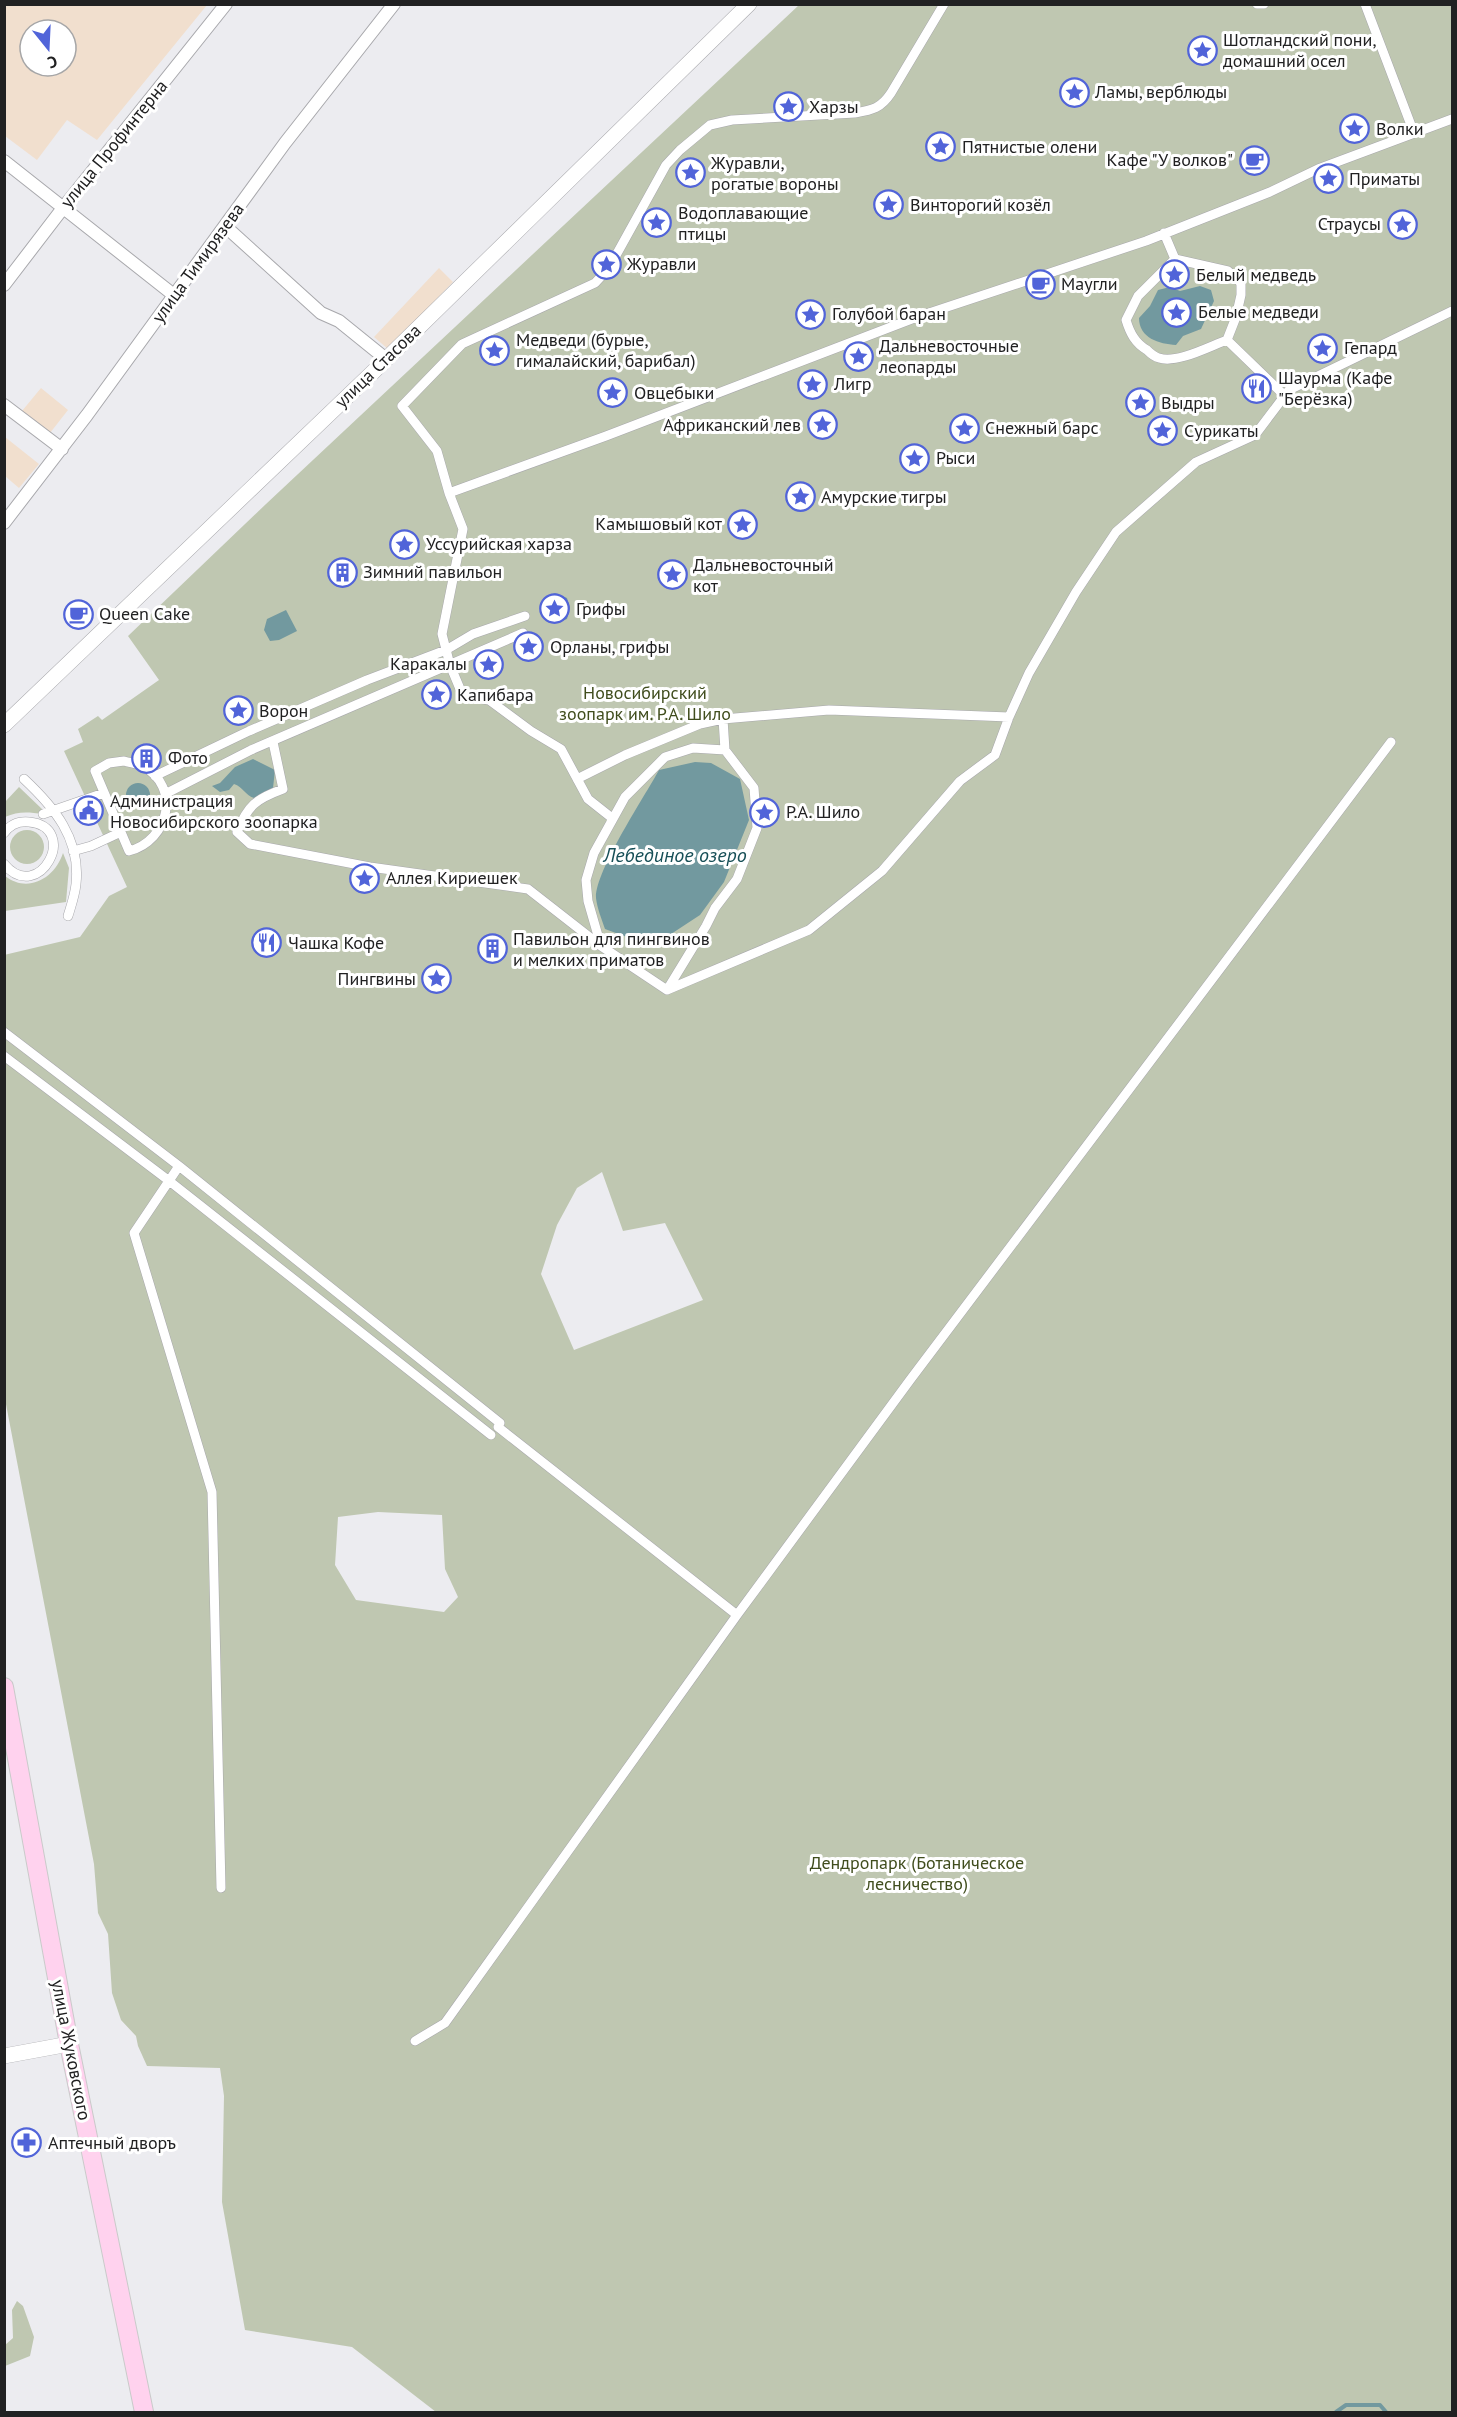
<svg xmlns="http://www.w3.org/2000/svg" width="1457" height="2417" font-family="'PT Sans',sans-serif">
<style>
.industrial{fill:#f1dfce;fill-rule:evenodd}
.green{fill:#bfc7b1;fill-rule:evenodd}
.water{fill:#72999f;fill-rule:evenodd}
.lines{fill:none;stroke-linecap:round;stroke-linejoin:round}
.stream{stroke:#72999f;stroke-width:4}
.pedestrian-casing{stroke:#a8a8ac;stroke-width:10}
.minor-casing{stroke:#a8a8ac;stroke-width:14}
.tertiary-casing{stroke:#a8a8ac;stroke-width:16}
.primary-casing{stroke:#cacaca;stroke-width:20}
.pedestrian{stroke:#fff;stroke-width:9}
.minor{stroke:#fff;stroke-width:12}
.tertiary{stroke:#fff;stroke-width:15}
.primary{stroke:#ffd2ee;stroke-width:18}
.labels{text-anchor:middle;stroke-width:6;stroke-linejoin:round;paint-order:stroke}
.poi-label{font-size:18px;fill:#212122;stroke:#fff;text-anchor:start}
.street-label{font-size:18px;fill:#212122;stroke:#fff}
.park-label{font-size:18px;fill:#404d1d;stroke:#fff}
.water-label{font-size:20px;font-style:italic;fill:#174f57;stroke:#fff}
</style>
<rect width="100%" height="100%" fill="#ececf0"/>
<!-- industrial -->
<path class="industrial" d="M 5,4 L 207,4 L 207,5 L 97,140 L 67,120 L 37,160 L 5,136 ZM 30,30 L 66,30 L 66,66 L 30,66 Z
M 439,268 L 453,282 L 388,349 L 374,337 Z
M 41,388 L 68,410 L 50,433 L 22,411 Z
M 5,437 L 39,464 L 19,488 L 5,476 Z"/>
<!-- green -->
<path class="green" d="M 799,5 L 1452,5 L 1452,2412 L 436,2412 L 352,2347 L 245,2330 L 222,2202 L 224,2096 L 220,2068 L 147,2066 L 138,2046 L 136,2036 L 121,2020 L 112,1993 L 108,1934 L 98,1913 L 94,1864 L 5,1399 L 4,955 L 80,937 L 109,896 L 127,887 L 64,751 L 83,742 L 78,729 L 98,716 L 102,720 L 159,680 L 128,636 L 266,504 ZM 602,1172 L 623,1231 L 665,1223 L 703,1300 L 574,1350 L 541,1274 L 557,1225 L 577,1188 ZM 378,1512 L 442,1515 L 445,1569 L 458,1597 L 444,1612 L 356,1600 L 335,1565 L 338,1517 Z
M 19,787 L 42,809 L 43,814 C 28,812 18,811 5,817 L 5,802 Z
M10 847a17 17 0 1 1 34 0a17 17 0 1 1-34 0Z
M 63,853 L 69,868 L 66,902 L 5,911 L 5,876 C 28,894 55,878 63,853 Z
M 17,2301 L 23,2306 L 34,2337 L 30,2356 L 5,2366 L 5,2345 L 13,2338 L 12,2310 Z"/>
<!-- water -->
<path class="water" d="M 1200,286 L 1211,290 L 1214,301 L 1201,329 L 1183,336 L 1176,345 C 1159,344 1139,338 1139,318 L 1150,306 L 1158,290 L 1170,287 L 1180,291 Z
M 555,593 L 567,598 L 570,608 L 567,619 L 557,623 L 546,621 L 540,610 L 544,598 ZM 555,596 L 564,600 L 567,608 L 564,616 L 557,620 L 548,618 L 543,610 L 546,600 Z
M 286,610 L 297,631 L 279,640 L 270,641 L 264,630 L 267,619 Z
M 253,759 L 275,770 L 273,788 L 254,798 C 245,795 243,787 234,784 L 229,790 L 220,792 L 212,786 L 220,783 L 235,767 Z
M 695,762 L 711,763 L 740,779 L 749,820 L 724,882 L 700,915 L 668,936 L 635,940 L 605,929 C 602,920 597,908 596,898 C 595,871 645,796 659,770 Z
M126 795a12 12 0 1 1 24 0a12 12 0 1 1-24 0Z"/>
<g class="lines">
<!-- stream -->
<path class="stream" d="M 1336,2412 L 1346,2405 L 1380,2405 L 1386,2412"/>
<defs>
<path id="pedestrian" d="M 1257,4 L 1264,4
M 1365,4 L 1414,133
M 1164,233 L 1175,259 L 1228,271 L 1241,283 L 1241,295 L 1236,317 L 1227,340 C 1210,346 1177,364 1159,358 C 1155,357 1150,353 1147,350 C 1135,343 1130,333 1126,320 L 1138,296 L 1175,259
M 1227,340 L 1285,396
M 449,493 L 437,451 L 402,406 L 462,344 L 595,283 L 609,268 L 666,165 L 680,150 L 710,125 L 732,120 L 855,113 C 873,110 881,108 891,93 L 944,4
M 723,719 L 725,750
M 273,742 L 283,789 C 256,799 248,805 237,832 L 250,844 L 370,867 L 528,889 L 601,946
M 693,748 L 725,750 L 754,788 L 757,828 L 737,879 L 715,908 L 706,926 L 667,990 L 601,946 L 588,901 L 586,880 L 594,853 L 625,797 L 665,757 Z
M 124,761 C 130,763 137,763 142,766 C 182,786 169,841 129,851 L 95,771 L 109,763 Z
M 155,776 L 249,731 L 367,680 L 446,650 L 473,634 L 525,616
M 24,779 C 54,807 81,839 76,884 C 75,895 71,906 68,916
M 577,779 L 625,755 L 700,724 L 723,719 L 829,710 L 1009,717
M 165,794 L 251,750 L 523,633
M 43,814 L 104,793
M 612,818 L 588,799 L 561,749 L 531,731 L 489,700 L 463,696 L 450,665 L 442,634 L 463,529 L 449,493 L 606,436 L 917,317 L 1146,241 L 1270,192 L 1318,169 L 1452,119
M 4,833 C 10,825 19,821 29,822 C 81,827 39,906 4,864
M 73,851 L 91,846 L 121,832
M 667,990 L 809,930 L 882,871 L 960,781 L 995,755 L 1009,717 L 1029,673 L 1076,592 L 1116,532 L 1196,462 L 1255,435 L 1289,390 L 1452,311
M 4,1032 L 179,1166 L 134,1233 L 212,1492 L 221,1888
M 4,1056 L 168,1180 L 491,1435
M 179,1166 L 500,1423
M 498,1427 L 737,1615
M 415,2041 L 445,2023 L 737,1615 L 910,1380 L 1391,742"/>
<path id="minor" d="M 4,161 L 175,296
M 226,227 L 321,313 L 339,321 L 386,359
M 4,285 L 63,208 L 226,4
M 4,405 L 62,449
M 4,523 L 87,415 L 285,143 L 394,4"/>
<path id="tertiary" d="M 4,725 L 371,374 L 749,4
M 4,2056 L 69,2044"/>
<path id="primary" d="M 4,1687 L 69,2044 L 144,2412"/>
</defs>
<!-- pedestrian casing -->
<use href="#pedestrian" class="pedestrian-casing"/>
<!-- minor casing -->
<use href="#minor" class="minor-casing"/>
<!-- tertiary casing -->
<use href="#tertiary" class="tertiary-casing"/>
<!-- primary casing -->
<use href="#primary" class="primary-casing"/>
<!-- pedestrian -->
<use href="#pedestrian" class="pedestrian"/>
<!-- minor -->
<use href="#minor" class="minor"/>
<!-- tertiary -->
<use href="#tertiary" class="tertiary"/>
<!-- primary -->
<use href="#primary" class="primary"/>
</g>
<!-- icons -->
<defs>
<symbol id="sight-ring" viewBox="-11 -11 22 22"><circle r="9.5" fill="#fff" stroke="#5164d9" stroke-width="1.5"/><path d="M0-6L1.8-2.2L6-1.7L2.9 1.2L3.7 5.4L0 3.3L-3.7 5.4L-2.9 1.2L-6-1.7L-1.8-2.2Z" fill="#5164d9"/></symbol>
<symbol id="cafe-ring" viewBox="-11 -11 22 22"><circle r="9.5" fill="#fff" stroke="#5164d9" stroke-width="1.5"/><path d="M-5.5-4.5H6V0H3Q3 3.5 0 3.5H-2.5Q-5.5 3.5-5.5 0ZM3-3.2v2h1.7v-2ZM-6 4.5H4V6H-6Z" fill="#5164d9"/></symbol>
<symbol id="restaurant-ring" viewBox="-11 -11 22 22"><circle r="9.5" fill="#fff" stroke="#5164d9" stroke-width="1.5"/><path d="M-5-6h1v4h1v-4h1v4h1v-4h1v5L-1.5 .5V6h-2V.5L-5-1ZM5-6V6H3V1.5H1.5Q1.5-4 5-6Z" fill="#5164d9"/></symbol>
<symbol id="building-ring" viewBox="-11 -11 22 22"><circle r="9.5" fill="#fff" stroke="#5164d9" stroke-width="1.5"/><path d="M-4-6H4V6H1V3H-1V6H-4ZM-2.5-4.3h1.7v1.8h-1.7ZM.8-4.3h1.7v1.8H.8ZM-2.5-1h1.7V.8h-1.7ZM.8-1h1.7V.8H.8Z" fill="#5164d9"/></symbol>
<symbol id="civic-ring" viewBox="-11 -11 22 22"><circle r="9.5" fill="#fff" stroke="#5164d9" stroke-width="1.5"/><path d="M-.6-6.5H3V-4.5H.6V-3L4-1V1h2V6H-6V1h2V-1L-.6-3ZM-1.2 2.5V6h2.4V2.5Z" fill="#5164d9"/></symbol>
<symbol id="pharmacy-ring" viewBox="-11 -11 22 22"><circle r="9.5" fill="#fff" stroke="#5164d9" stroke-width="1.5"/><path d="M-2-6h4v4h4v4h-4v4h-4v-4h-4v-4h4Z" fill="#5164d9"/></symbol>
</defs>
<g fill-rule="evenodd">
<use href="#sight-ring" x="1186" y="34" width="33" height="33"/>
<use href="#sight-ring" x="1058" y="76" width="33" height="33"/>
<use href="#sight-ring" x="772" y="90" width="33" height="33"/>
<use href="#sight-ring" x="1338" y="112" width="33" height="33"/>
<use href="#sight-ring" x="924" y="130" width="33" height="33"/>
<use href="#cafe-ring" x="1238" y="144" width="33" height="33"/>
<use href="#sight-ring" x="674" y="156" width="33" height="33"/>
<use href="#sight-ring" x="1312" y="162" width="33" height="33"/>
<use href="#sight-ring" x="872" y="188" width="33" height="33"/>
<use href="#sight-ring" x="640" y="206" width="33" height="33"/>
<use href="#sight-ring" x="1386" y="208" width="33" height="33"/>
<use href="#sight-ring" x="590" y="248" width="33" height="33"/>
<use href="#sight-ring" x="1158" y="258" width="33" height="33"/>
<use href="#cafe-ring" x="1024" y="268" width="33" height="33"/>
<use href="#sight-ring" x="1160" y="296" width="33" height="33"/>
<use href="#sight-ring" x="794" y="298" width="33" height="33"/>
<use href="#sight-ring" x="1306" y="332" width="33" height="33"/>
<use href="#sight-ring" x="478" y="334" width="33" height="33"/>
<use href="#sight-ring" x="842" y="340" width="33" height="33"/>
<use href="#sight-ring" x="796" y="368" width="33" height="33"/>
<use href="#restaurant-ring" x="1240" y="372" width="33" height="33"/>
<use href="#sight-ring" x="596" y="376" width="33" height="33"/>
<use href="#sight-ring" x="1124" y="386" width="33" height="33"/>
<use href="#sight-ring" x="806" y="408" width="33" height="33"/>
<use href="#sight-ring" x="948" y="412" width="33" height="33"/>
<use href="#sight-ring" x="1146" y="414" width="33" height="33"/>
<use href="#sight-ring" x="898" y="442" width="33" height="33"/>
<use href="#sight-ring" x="784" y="480" width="33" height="33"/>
<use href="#sight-ring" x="726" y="508" width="33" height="33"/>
<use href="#sight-ring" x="388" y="528" width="33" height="33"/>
<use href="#building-ring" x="326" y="556" width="33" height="33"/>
<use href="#sight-ring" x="656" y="558" width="33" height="33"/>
<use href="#sight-ring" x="538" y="592" width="33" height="33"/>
<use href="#cafe-ring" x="62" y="598" width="33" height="33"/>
<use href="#sight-ring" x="512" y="630" width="33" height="33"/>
<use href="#sight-ring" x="472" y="648" width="33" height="33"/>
<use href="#sight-ring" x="420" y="678" width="33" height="33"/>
<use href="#sight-ring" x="222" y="694" width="33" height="33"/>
<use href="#building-ring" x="130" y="742" width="33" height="33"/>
<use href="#civic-ring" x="72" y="794" width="33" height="33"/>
<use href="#sight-ring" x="748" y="796" width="33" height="33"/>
<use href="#sight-ring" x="348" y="862" width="33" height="33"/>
<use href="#restaurant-ring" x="250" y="926" width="33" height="33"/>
<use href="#building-ring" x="476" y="932" width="33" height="33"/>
<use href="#sight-ring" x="420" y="962" width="33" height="33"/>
<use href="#pharmacy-ring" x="10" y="2126" width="33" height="33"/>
</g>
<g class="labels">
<!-- poi labels -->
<g class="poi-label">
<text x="1223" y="46">Шотландский пони,<tspan x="1223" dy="21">домашний осел</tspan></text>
<text x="1095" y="98">Ламы, верблюды</text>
<text x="809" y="113">Харзы</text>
<text x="1376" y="135">Волки</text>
<text x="962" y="153">Пятнистые олени</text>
<text x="1233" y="166" text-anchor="end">Кафе "У волков"</text>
<text x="711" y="169">Журавли,<tspan x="711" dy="21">рогатые вороны</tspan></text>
<text x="1349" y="185">Приматы</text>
<text x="910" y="211">Винторогий козёл</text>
<text x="678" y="219">Водоплавающие<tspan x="678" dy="21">птицы</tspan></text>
<text x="1381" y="230" text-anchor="end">Страусы</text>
<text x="627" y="270">Журавли</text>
<text x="1196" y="281">Белый медведь</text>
<text x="1061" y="290">Маугли</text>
<text x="1198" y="318">Белые медведи</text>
<text x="832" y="320">Голубой баран</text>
<text x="516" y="346">Медведи (бурые,<tspan x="516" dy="21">гималайский, барибал)</tspan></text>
<text x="879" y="352">Дальневосточные<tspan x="879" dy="21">леопарды</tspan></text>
<text x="1344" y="354">Гепард</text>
<text x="1278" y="384">Шаурма (Кафе<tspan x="1278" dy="21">"Берёзка)</tspan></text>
<text x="834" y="390">Лигр</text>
<text x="634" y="399">Овцебыки</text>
<text x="1161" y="409">Выдры</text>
<text x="801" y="431" text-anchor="end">Африканский лев</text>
<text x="985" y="434">Снежный барс</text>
<text x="1184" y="437">Сурикаты</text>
<text x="936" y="464">Рыси</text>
<text x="821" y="503">Амурские тигры</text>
<text x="722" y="530" text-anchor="end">Камышовый кот</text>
<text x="426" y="550">Уссурийская харза</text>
<text x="693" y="571">Дальневосточный<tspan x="693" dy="21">кот</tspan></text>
<text x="363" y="578">Зимний павильон</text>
<text x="576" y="615">Грифы</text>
<text x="99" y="620">Queen Cake</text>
<text x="550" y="653">Орланы, грифы</text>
<text x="467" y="670" text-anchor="end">Каракалы</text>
<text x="457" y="701">Капибара</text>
<text x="259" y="717">Ворон</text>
<text x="168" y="764">Фото</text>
<text x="110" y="807">Администрация<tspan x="110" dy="21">Новосибирского зоопарка</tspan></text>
<text x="786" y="818">Р.А. Шило</text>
<text x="386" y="884">Аллея Кириешек</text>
<text x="513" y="945">Павильон для пингвинов<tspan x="513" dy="21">и мелких приматов</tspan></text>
<text x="288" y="949">Чашка Кофе</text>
<text x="416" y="985" text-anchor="end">Пингвины</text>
<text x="48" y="2149">Аптечный дворъ</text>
</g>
<!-- street labels -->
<g class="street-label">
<text transform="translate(114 144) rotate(-51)" y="6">улица Профинтерна</text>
<text transform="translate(198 263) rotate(-54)" y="6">улица Тимирязева</text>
<text transform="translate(378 366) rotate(-44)" y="6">улица Стасова</text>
<text transform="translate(71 2050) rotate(79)" y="6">улица Жуковского</text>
</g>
<!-- park labels -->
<g class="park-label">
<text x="645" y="699">Новосибирский<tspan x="645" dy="21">зоопарк им. Р.А. Шило</tspan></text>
<text x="917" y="1869">Дендропарк (Ботаническое<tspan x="917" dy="21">лесничество)</tspan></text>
</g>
<!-- water labels -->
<g class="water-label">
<text x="675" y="862">Лебединое озеро</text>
</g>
</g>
<!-- border -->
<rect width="1457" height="2417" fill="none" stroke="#212122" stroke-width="12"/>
<!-- north arrow -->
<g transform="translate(48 48) rotate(162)"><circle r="28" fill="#ffffff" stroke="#a6a6a7" stroke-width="1.5"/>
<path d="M0-4.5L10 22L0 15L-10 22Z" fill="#5164d9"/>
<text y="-9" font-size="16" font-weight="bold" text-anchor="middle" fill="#212122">С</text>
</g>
</svg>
